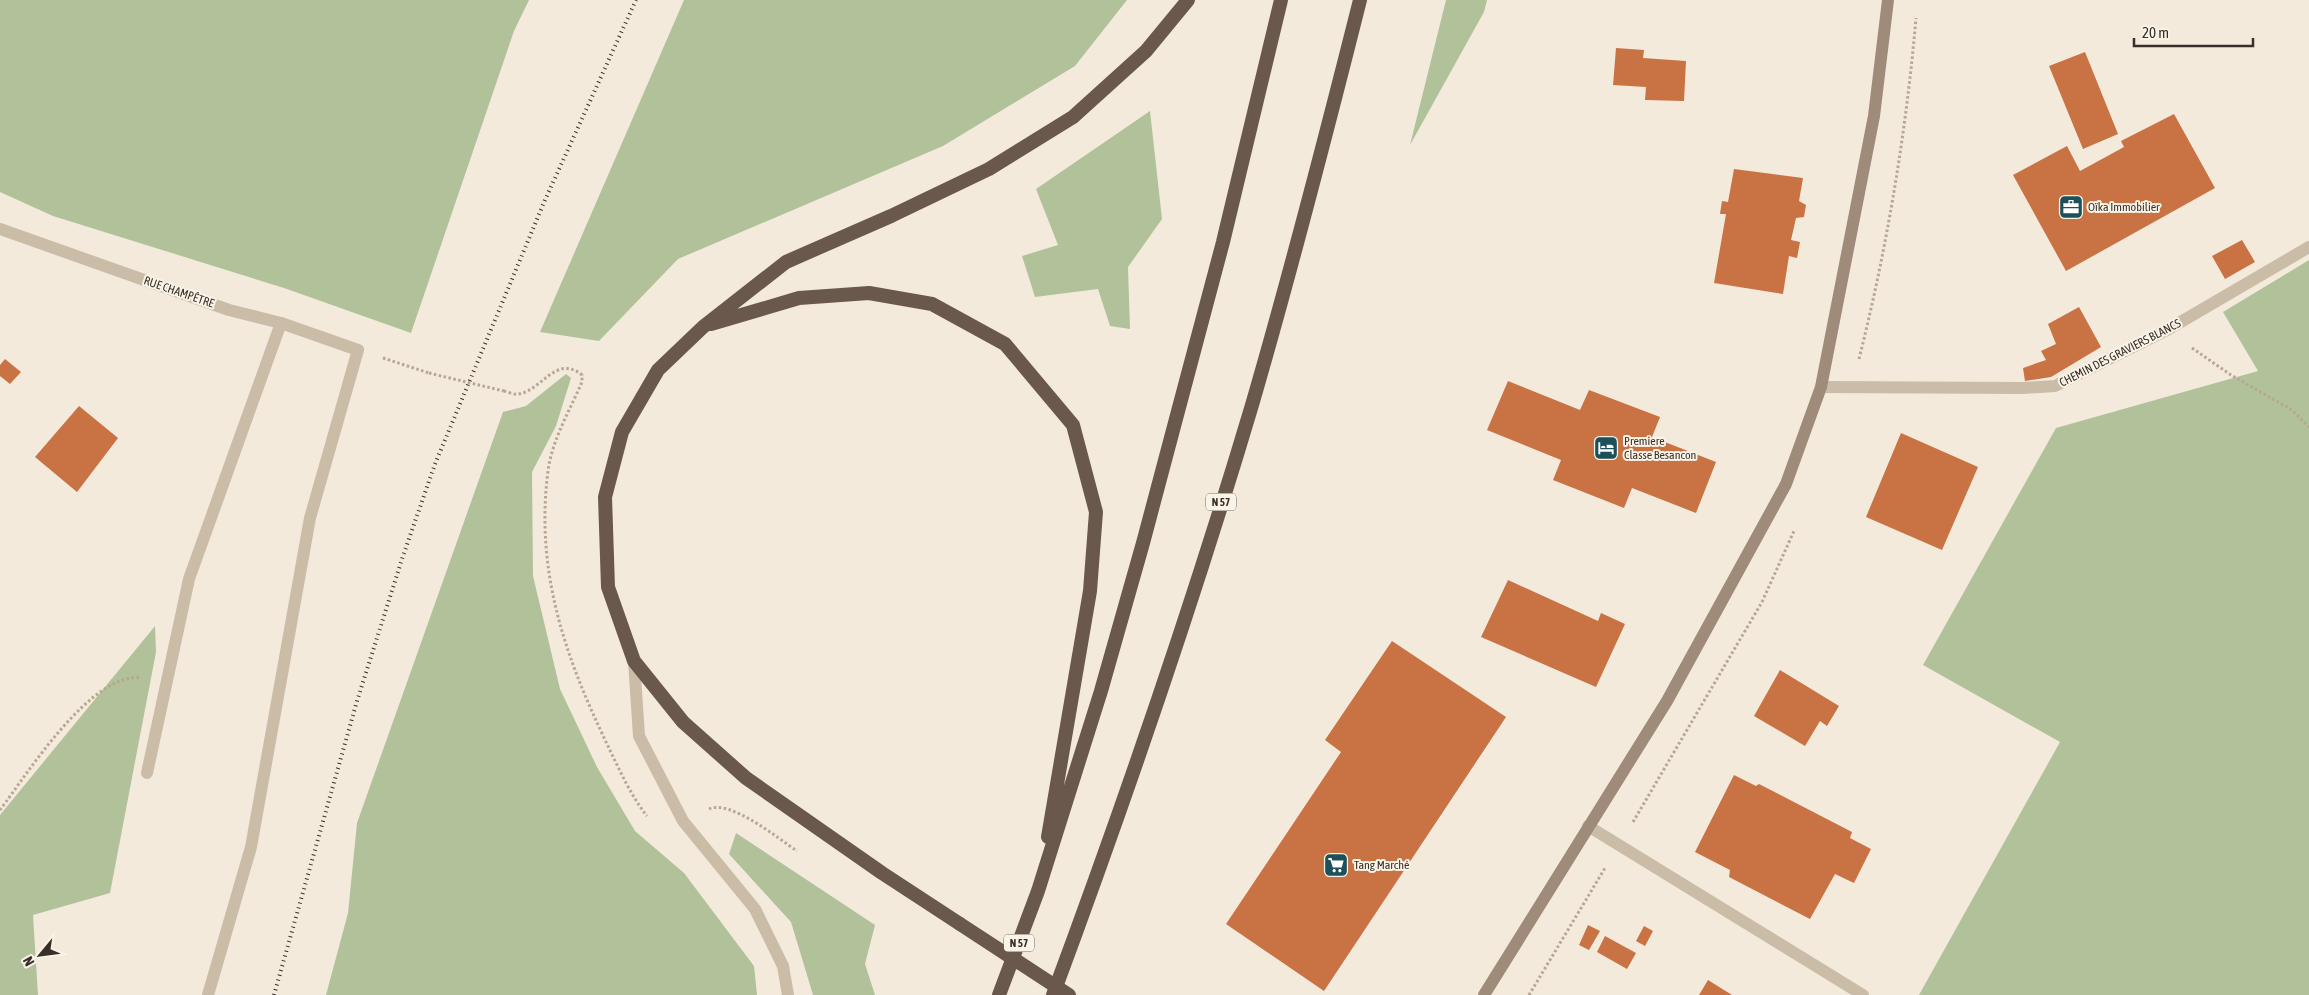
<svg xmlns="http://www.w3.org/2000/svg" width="2309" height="995" font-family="'Asap Condensed',sans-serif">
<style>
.green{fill:#b1c29b}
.building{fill:#c97244}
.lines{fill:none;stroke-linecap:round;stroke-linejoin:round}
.path{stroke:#b7a691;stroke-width:3;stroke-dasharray:2.5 2.5;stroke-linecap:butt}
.service{stroke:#cbbca7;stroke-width:12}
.minor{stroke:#cbbca7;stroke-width:12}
.secondary{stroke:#9f8b79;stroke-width:12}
.trunk{stroke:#6a584c;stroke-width:14}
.rail{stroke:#382f28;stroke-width:4;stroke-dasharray:1 4;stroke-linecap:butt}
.path-bridge{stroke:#b7a691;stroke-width:3;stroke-dasharray:2.5 2.5;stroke-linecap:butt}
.trunk-bridge{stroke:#6a584c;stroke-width:14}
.labels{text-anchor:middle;stroke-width:4;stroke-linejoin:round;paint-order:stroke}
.shield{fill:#faf4e8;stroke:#726a62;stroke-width:1}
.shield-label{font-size:11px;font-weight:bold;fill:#382f28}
.poi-label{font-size:12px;fill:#382f28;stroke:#faf4e8;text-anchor:start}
.street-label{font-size:12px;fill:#382f28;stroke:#faf4e8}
</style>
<rect width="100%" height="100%" fill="#f3eadc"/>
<!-- green -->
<path class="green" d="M 0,0 L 529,0 L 514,31 L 411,333 L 284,288 L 53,216 L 0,192 Z
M 684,0 L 1127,0 L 1075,66 L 943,146 L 678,259 L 599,341 L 540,332 Z
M 1446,0 L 1487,0 L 1484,12 L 1410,145 Z
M 1150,111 L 1162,219 L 1128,267 L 1130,329 L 1110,326 L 1098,289 L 1035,297 L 1022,256 L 1058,245 L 1036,189 Z
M 2309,260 L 2309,995 L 1919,995 L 2060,742 L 1923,665 L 2056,428 L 2258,371 L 2223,312 Z
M 566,374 L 571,378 L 556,426 L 532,472 L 533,576 L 560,689 L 597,767 L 635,831 L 684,873 L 754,966 L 757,995 L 326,995 L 348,913 L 357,823 L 503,412 L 526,406 Z
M 155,626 L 156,652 L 110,893 L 33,915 L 38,995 L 0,995 L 0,815 Z
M 736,833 L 875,925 L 865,964 L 875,995 L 813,995 L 791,922 L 729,854 Z"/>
<!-- building -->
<path class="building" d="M 1616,48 L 1644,50 L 1643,58 L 1686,61 L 1684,101 L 1645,100 L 1646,87 L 1613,85 Z
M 2085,52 L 2118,134 L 2083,149 L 2049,66 Z
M 2174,114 L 2215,188 L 2066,271 L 2013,175 L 2067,146 L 2080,171 L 2124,147 L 2121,141 Z
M 1734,169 L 1803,178 L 1799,201 L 1806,205 L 1804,217 L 1796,218 L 1791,240 L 1800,242 L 1797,258 L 1789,256 L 1783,294 L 1714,283 L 1726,214 L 1720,214 L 1722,201 L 1728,202 Z
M 2242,240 L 2255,262 L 2225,279 L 2212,256 Z
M 2079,307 L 2101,347 L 2051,377 L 2025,381 L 2023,368 L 2046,360 L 2041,351 L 2056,344 L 2048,324 Z
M 5,359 L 21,372 L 10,384 L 0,376 L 0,365 Z
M 1508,381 L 1580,410 L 1589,390 L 1660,417 L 1652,437 L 1716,462 L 1696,513 L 1632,488 L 1624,508 L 1553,480 L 1561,460 L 1487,430 Z
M 79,406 L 118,438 L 77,492 L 35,457 Z
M 1901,433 L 1978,467 L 1942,550 L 1866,517 Z
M 1508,580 L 1598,621 L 1601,613 L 1625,624 L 1596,687 L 1481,637 Z
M 1392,641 L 1506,717 L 1324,991 L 1226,924 L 1341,752 L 1325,740 Z
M 1780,670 L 1839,706 L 1827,726 L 1820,721 L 1805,746 L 1754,716 Z
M 1734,775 L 1756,786 L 1759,784 L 1852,832 L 1850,838 L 1871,849 L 1854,883 L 1835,874 L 1810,919 L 1729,877 L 1730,870 L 1695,852 Z
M 1588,925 L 1600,931 L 1589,950 L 1579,945 Z
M 1644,926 L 1653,931 L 1645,946 L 1636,941 Z
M 1605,936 L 1636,953 L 1627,969 L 1597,952 Z
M 1708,980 L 1732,995 L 1699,995 Z"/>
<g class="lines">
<!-- path -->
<path class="path" d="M 2192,348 L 2231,375 L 2292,410 L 2309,427
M 383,358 L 429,373
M 1859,359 C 1887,248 1906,133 1916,18
M 504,391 C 508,392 514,395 519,394 C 542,390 556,354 582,375 L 582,382 C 570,410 552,440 548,471 C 535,571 565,657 608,746 C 619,769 631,796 647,816
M 709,809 C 730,799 779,839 797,851
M 0,810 C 27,774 92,671 141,678
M 1633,822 L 1762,602 L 1794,531
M 1529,995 L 1605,868"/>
<!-- service -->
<path class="service" d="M 634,661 L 639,736 L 683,821 L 755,909 L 783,966 L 788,995
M 147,773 L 189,579 L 281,323
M 1588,826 L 1863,995
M 208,995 L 251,847 L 310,518 L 358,350"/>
<!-- minor -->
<path class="minor" d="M 0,229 L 229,310 L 281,323 L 358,350
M 1821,387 L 2023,388 L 2055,386 L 2167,330 L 2309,247"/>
<!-- secondary -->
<path class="secondary" d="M 1484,995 L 1667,701 L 1786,484 L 1821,387 L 1874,116 L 1888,0"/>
<!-- trunk -->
<path class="trunk" d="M 711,324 L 799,298 L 869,293 L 932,304 L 1005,344 L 1073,425 L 1096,512 L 1090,591 L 1048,837
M 960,924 L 882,873 L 746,778 L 683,722 L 634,661 L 608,587 L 605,497 L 622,432 L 658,370 L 703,327 L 786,262 L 891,216 L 989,169 L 1073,117 L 1146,51 L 1188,0
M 999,995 L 1038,891 L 1101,691 L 1143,543 L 1223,242 L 1281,0
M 1053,995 C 1125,801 1193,603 1252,405 C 1291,271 1326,135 1360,0"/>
<!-- rail -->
<path class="rail" d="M 274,995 L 357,701 L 403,556 L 435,464 L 545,200 L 636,0"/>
<!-- path-bridge -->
<path class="path-bridge" d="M 429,373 L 504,391"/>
<!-- trunk-bridge -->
<path class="trunk-bridge" d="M 960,924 L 1069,995"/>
</g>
<!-- icons -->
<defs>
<symbol id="office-square" viewBox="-11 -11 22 22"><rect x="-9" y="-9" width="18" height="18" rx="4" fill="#1c505a" stroke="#faf4e8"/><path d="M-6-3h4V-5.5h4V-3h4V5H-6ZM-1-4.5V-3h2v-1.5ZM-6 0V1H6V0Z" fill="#fff"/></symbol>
<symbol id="hotel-square" viewBox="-11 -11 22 22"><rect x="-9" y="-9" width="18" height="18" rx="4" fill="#1c505a" stroke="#faf4e8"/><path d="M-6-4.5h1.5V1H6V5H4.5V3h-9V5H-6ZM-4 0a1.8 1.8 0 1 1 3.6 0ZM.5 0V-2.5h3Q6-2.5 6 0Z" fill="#fff"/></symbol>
<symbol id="supermarket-square" viewBox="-11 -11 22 22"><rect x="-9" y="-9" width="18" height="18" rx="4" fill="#1c505a" stroke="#faf4e8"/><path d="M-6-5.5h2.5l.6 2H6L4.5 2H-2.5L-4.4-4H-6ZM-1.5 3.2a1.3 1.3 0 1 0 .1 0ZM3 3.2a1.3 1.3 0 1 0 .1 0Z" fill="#fff"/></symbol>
</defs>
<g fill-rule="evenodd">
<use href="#office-square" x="2057" y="193" width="28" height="28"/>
<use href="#hotel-square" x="1592" y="434" width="28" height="28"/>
<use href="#supermarket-square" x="1322" y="851" width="28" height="28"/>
</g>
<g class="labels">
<!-- shield labels -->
<g class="shield">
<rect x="1206" y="493.5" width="30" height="17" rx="4"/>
<rect x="1004" y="934.5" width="30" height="17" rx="4"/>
</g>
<g class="shield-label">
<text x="1221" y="506">N 57</text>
<text x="1019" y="947">N 57</text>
</g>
<!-- poi labels -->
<g class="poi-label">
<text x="2088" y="211">Oïka Immobilier</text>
<text x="1624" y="445">Premiere<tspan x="1624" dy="14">Classe Besancon</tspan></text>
<text x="1354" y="869">Tang Marché</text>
</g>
<!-- street labels -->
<g class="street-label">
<text transform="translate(179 292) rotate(19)" y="4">RUE CHAMPÊTRE</text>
<text transform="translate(2120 353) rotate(-27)" y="4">CHEMIN DES GRAVIERS BLANCS</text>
</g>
</g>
<!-- north arrow -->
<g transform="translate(40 955) rotate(241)" stroke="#faf4e8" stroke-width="4" paint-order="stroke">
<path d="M0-4L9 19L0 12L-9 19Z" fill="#382f28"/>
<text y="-8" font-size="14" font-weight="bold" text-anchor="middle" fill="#382f28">N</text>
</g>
<!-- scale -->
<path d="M2134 38v8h119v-8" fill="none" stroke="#382f28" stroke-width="2.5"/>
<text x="2142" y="38" font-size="15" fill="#382f28" stroke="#faf4e8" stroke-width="4" paint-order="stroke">20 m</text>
</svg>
